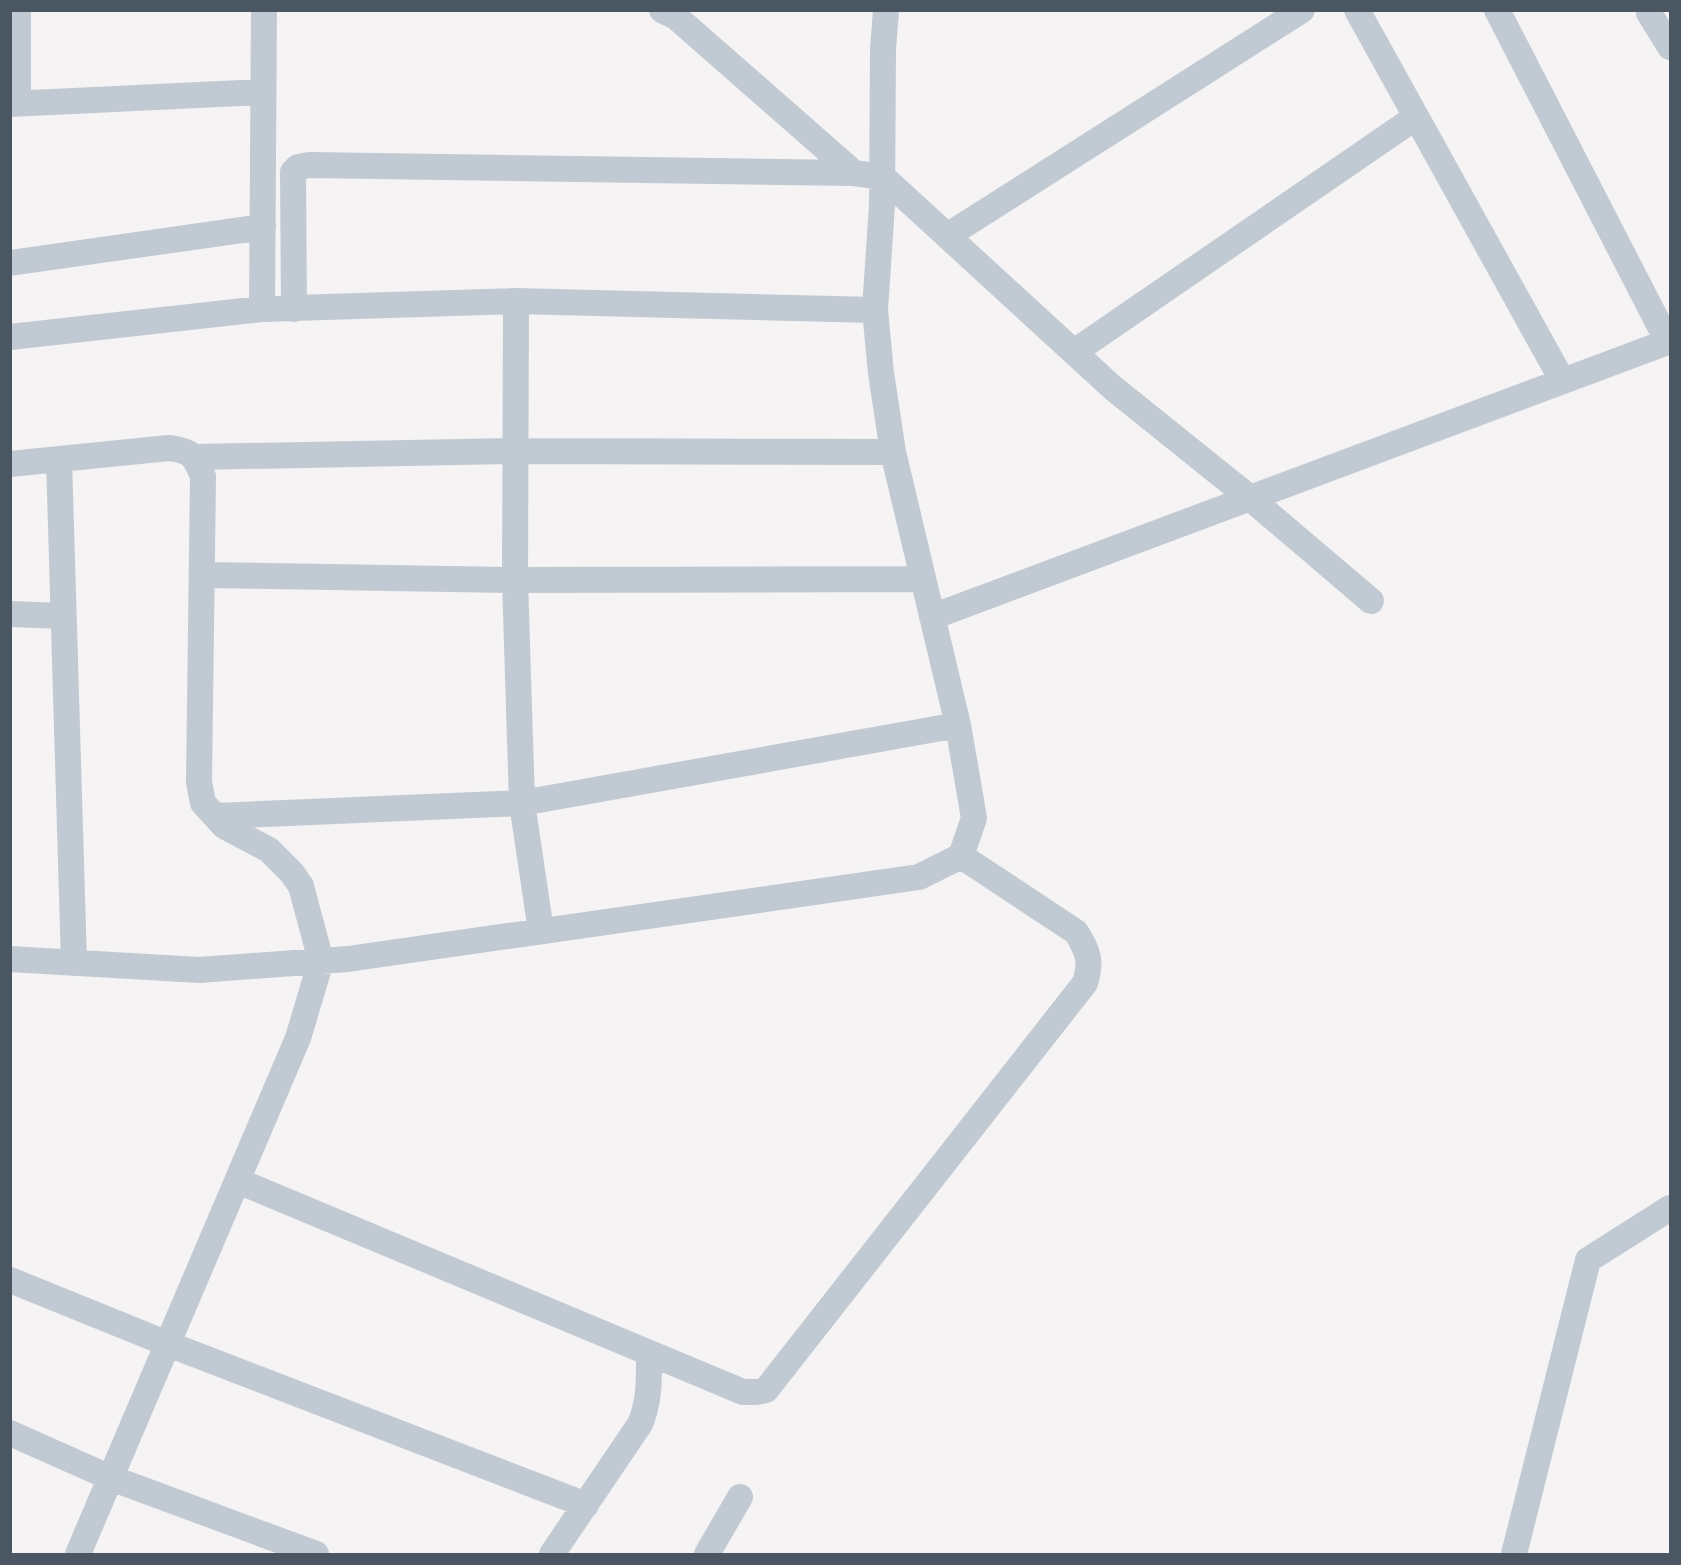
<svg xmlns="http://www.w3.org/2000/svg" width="1681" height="1565" font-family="Arial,sans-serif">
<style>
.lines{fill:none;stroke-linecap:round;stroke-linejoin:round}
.minor{stroke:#c1cad2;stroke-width:26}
</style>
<rect width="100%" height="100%" fill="#f5f3f3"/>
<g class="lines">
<!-- minor -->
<path class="minor" d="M 18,10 L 18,103
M 662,10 L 676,17 L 854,173
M 1357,10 L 1562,380
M 1497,10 L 1668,342
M 1649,13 L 1670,47
M 10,104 L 263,92
M 947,236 L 1302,10
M 10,263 L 263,227
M 516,301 L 515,580 L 522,803 L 541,931
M 262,309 L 264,10
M 294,309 L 293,172 L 298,167 L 309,165 L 854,173 L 883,177 L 1113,388 L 1250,498 L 1371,601
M 10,337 L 262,309 L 516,301 L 875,310
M 1074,352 L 1416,117
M 195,457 L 515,451 L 893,452
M 59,459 L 74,963
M 10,464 L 169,448 C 192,451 194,455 203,476 L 199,782 L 203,803 L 224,826 L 269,850 L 292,873 L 301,886 L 321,961 L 298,1038 L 78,1554
M 202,575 L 515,580 L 923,579
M 10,614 L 63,616
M 932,617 L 1670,341
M 216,816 L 522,803 L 958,725
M 10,959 L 199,970 L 348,959 L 919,877 L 961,856 L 974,818 L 958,725 L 893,452 L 881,373 L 875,310 L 882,205 L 883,49 L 886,10
M 238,1181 L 743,1392 L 756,1392 L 766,1390 L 1085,983 C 1092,961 1088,951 1076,932 L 961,856
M 10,1280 L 168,1344 L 586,1505
M 10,1433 L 111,1478 L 316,1554
M 552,1554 L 640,1424 C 650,1401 649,1377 649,1353
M 707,1554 L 740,1497
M 1514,1554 L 1588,1260 L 1670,1208"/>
</g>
<!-- border -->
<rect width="1681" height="1565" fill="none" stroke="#4a5661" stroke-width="24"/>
</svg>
